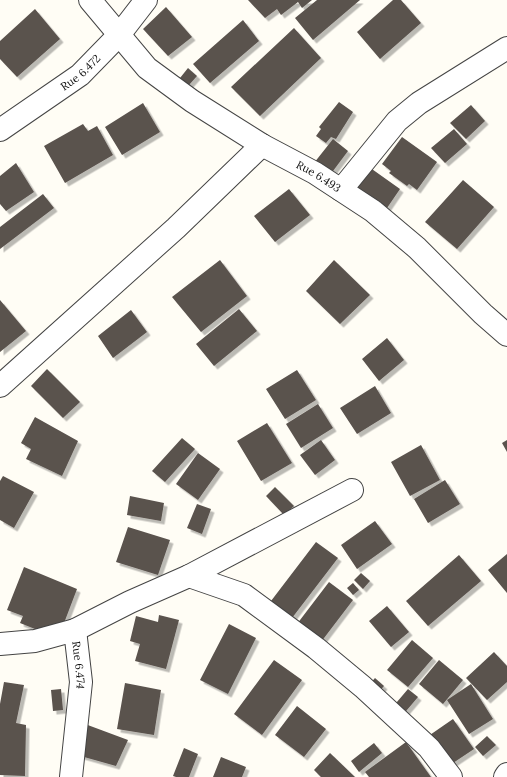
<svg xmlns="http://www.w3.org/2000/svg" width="507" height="777" font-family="Lora,serif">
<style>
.building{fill:#5a524d;filter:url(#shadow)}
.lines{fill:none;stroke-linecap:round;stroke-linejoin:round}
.street-casing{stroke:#444;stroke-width:24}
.street{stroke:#fff;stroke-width:22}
.labels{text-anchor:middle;stroke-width:4;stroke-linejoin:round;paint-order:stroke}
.street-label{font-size:11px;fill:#111;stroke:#fff}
</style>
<defs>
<filter id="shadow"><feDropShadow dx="3.5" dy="3.5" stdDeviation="0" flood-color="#0004"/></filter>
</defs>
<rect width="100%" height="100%" fill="#fffdf5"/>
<!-- building -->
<path class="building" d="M 248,0 L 312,0 L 302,8 L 298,2 L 281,15 L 277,9 L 265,18 Z
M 317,0 L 360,0 L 313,40 L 295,18 Z
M 393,0 L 401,0 L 421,23 L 380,59 L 357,32 Z
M 166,7 L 192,37 L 168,56 L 143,29 Z
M 35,9 L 60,39 L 17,77 L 0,59 L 0,41 Z
M 243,20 L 259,41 L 210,83 L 193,64 Z
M 294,28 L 321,58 L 260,116 L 231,87 Z
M 188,68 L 197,76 L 189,85 L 180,78 Z
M 339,102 L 353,112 L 336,139 L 331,137 L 326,143 L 316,136 L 321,129 L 319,127 Z
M 143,103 L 160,132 L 122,155 L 105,127 Z
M 471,105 L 485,121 L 466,139 L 450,123 Z
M 83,124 L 88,131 L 97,126 L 113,155 L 65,183 L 44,146 Z
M 454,129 L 467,144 L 445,163 L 431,148 Z
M 402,137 L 437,162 L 417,190 L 409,184 L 407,186 L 389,173 L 391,171 L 382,164 Z
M 333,139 L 348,151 L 330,175 L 314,163 Z
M 16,163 L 34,192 L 6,211 L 0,204 L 0,176 Z
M 369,167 L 400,189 L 387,208 L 355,186 Z
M 463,180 L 494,207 L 457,249 L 425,222 Z
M 289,189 L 310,215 L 275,242 L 254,216 Z
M 43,194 L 54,208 L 0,249 L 0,227 Z
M 220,260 L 247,296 L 201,332 L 172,297 Z
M 334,260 L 370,295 L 340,324 L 306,291 Z
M 0,300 L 26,331 L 0,352 Z
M 239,309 L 257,331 L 214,366 L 196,344 Z
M 131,310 L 147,332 L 113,358 L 98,336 Z
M 387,338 L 404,360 L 379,381 L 362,359 Z
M 47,369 L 80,402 L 63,418 L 31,386 Z
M 297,370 L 316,400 L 285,419 L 266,389 Z
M 375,386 L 391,413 L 357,434 L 340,408 Z
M 318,404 L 333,428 L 301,448 L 286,424 Z
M 35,417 L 78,441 L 62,476 L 26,459 L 31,449 L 21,443 Z
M 267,423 L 292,463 L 261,481 L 237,441 Z
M 182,438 L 195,449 L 165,482 L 152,471 Z
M 321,440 L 335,460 L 315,475 L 300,455 Z
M 507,440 L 507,452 L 502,443 Z
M 421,445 L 440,480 L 410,496 L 391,462 Z
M 198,453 L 220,469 L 198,500 L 176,484 Z
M 3,476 L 34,492 L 14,528 L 0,520 L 0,481 Z
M 445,480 L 460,504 L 428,523 L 414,499 Z
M 275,487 L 294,506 L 284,515 L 266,496 Z
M 130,496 L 164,503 L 161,521 L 127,515 Z
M 197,504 L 211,509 L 202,534 L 187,528 Z
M 375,521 L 392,544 L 357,569 L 341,545 Z
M 128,527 L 170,540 L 158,575 L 116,562 Z
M 316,542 L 338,558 L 292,618 L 271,601 Z
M 507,554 L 507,593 L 488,570 Z
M 459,555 L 481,581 L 428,626 L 406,601 Z
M 24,567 L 77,589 L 61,631 L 45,633 L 20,623 L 23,616 L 7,610 Z
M 361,573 L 370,581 L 363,589 L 354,580 Z
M 329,582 L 353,600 L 321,642 L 297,624 Z
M 353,583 L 359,590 L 353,595 L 347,588 Z
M 387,606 L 409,632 L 391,647 L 369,621 Z
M 159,615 L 179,620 L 166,669 L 135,661 L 140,644 L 130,641 L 136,616 L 158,622 Z
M 229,624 L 256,638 L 228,694 L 200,680 Z
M 412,640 L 433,658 L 408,687 L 387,670 Z
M 494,652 L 507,666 L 507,682 L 487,700 L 466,678 Z
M 274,660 L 302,680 L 262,735 L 234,714 Z
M 439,660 L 463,680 L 443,704 L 419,684 Z
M 375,678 L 384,686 L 376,695 L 367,687 Z
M 4,682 L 24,685 L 16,723 L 26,725 L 25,776 L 0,775 L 0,704 Z
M 125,683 L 161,690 L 154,735 L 117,729 Z
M 471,684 L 493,719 L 469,734 L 447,700 Z
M 61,689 L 63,710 L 53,711 L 51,690 Z
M 408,689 L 418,697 L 401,717 L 391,709 Z
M 297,706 L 326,729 L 304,757 L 275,735 Z
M 453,719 L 474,749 L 447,767 L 427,737 Z
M 85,724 L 128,740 L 116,766 L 77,755 Z
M 487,736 L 496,745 L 483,756 L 475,747 Z
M 406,742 L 431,777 L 369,777 L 365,772 Z
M 374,743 L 382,753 L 359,772 L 351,761 Z
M 184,748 L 198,754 L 189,777 L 176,777 L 173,776 Z
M 330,753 L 355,777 L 321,777 L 314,770 Z
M 221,757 L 246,767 L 242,777 L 213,777 Z"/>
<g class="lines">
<defs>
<g id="street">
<path id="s1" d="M 90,0 L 147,68 L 192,101 L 262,145 L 315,173 L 373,211 L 417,248 L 483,314 L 507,335"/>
<path id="s2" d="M 0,130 L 80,75 L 119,35 L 146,0"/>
<path d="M 341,190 L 397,121 L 419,103 L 507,48"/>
<path d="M 0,386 L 176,228 L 262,145"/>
<path d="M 189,576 L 244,595 L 316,648 L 363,687 L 429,748 L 451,777"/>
<path d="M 75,630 L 130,602 L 189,576 L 352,490"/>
<path id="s3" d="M 0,644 L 35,641 L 75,630 L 81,682 L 71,777"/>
<path d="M 505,777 L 507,774"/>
</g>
</defs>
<!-- street casing -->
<use href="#street" class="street-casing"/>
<!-- street -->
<use href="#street" class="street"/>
</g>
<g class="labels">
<!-- street labels -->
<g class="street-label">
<text dy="4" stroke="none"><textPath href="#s2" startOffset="99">Rue 6.472</textPath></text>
<text dy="4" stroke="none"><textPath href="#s1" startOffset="292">Rue 6.493</textPath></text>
<text dy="4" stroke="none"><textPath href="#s3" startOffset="112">Rue 6.474</textPath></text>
</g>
</g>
</svg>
